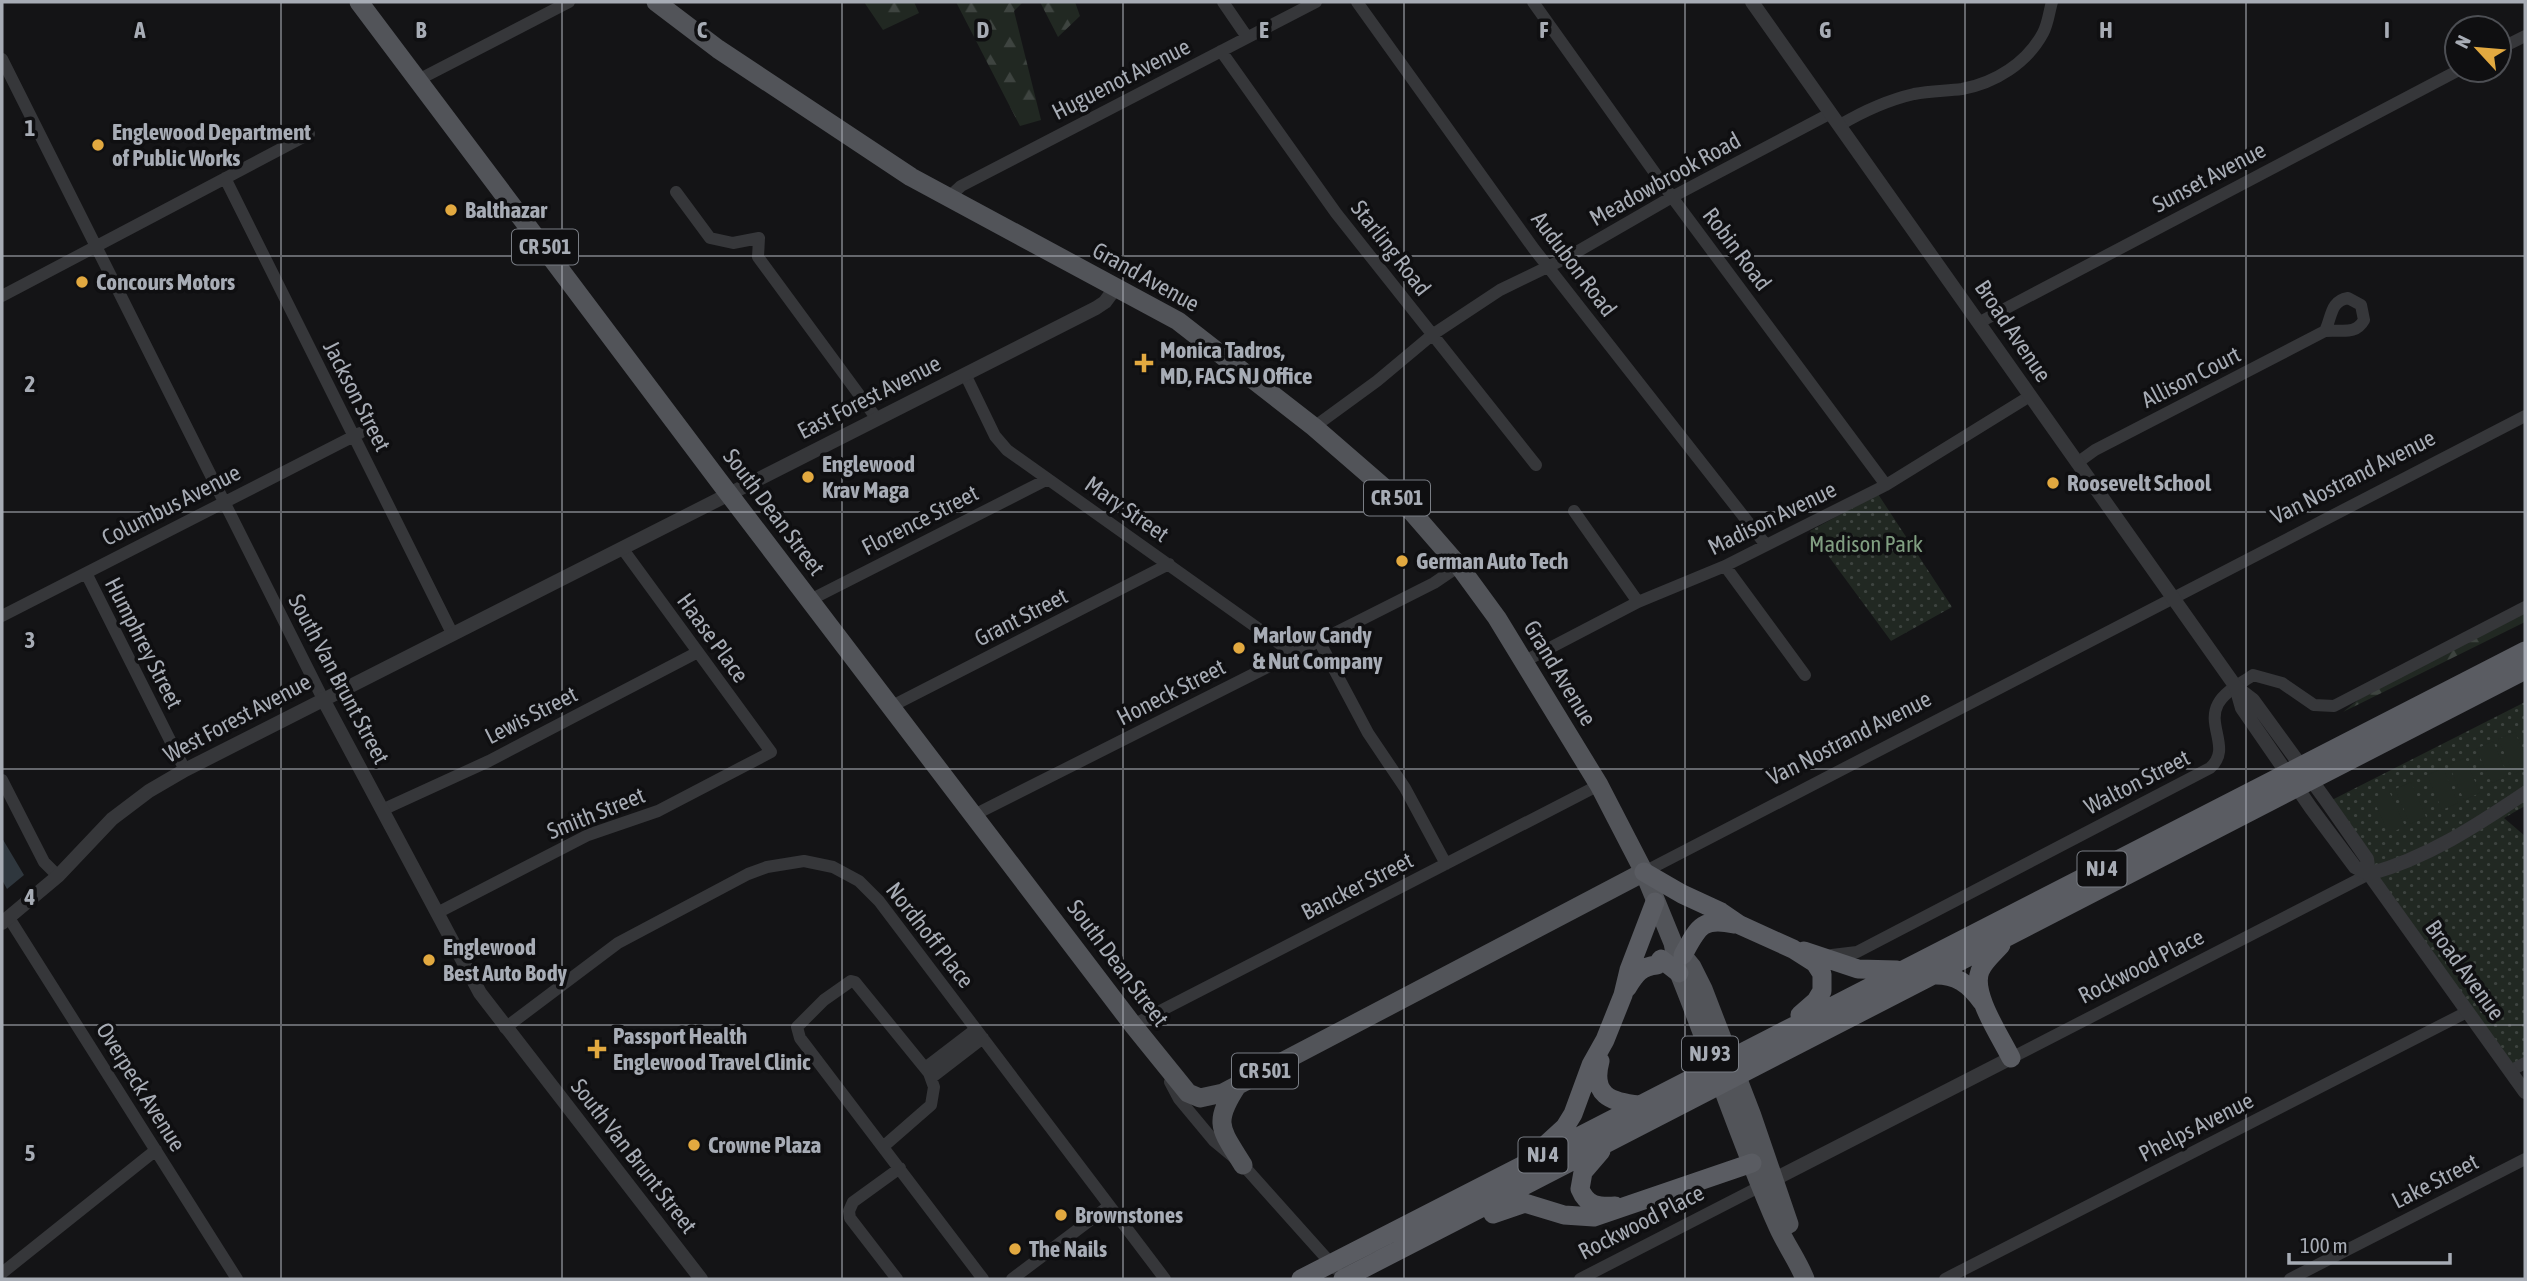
<svg xmlns="http://www.w3.org/2000/svg" width="2527" height="1281" font-family="'Asap Condensed',sans-serif">
<style>
.grass{fill:url(#grass-dots)}
.forest{fill:url(#forest-firs)}
.pitch{fill:#212822}
.water{fill:#2f373e}
.lines{fill:none;stroke-linecap:round;stroke-linejoin:round}
.minor{stroke:#36373a;stroke-width:12}
.tertiary{stroke:#36373a;stroke-width:14}
.primary{stroke:#525459;stroke-width:19}
.trunk{stroke:#5a5c62;stroke-width:19}
.grid{fill:none;stroke:#a7acb5;stroke-width:2;stroke-opacity:0.55}
.poi-dot{fill:#e2a940;stroke:#0f0f11;stroke-width:2.5}
.labels{text-anchor:middle;stroke-width:7;stroke-linejoin:round;paint-order:stroke}
.shield{fill:#0f0f11;stroke:#797d84;stroke-width:2}
.shield-label{font-size:21px;font-weight:bold;fill:#a7acb5}
.street-label{font-size:23px;fill:#a7acb5;stroke:#0f0f11}
.poi-label{font-size:23px;font-weight:bold;fill:#a7acb5;stroke:#0f0f11;text-anchor:start}
.park-label{font-size:23px;fill:#809e81;stroke:#0f0f11}
.grid-label{font-size:23px;text-anchor:middle;font-weight:bold;fill:#a7acb5;stroke:#0f0f11;stroke-width:7;stroke-linejoin:round;paint-order:stroke}
</style>
<defs>
<pattern id="grass-dots" width="8" height="8" patternUnits="userSpaceOnUse" patternTransform="scale(1.75)"><rect width="8" height="8" fill="#212822"/><path d="M2 2h.1M6 6h.1" fill="none" stroke="#3e4440" stroke-width="1.8" stroke-linecap="round"/></pattern>
<pattern id="forest-firs" width="22" height="20" patternUnits="userSpaceOnUse" patternTransform="scale(1.75)"><rect width="22" height="20" fill="#212822"/><path d="M5 1l3.5 6h-7zM16 11l3.5 6h-7z" fill="#3e4440"/></pattern>
</defs>
<rect width="100%" height="100%" fill="#141416"/>
<!-- grass -->
<path class="grass" d="M 1878,494 L 1952,607 L 1891,641 L 1810,531 Z
M 2525,702 L 2525,806 L 2504,818 L 2525,836 L 2525,1063 L 2510,1071 L 2322,805 Z"/>
<!-- forest -->
<path class="forest" d="M 864,2 L 914,2 L 919,13 L 883,30 Z
M 956,2 L 1023,2 L 1014,11 L 1041,120 L 1020,126 Z
M 1040,2 L 1075,2 L 1080,16 L 1058,37 Z
M 2525,608 L 2525,622 L 2343,712 L 2380,682 Z"/>
<!-- pitch -->
<path class="pitch" d="M 2515,732 L 2525,756 L 2525,769 L 2514,774 L 2498,739 Z
M 2493,741 L 2508,776 L 2492,783 L 2476,749 Z
M 2465,758 L 2480,793 L 2464,800 L 2449,765 Z
M 2443,768 L 2458,803 L 2442,810 L 2427,775 Z
M 2411,782 L 2426,817 L 2410,824 L 2395,789 Z
M 2389,791 L 2405,826 L 2389,834 L 2373,799 Z"/>
<!-- water -->
<path class="water" d="M 2,838 L 24,875 L 7,889 L 2,880 Z"/>
<g class="lines">
<!-- minor -->
<path class="minor" d="M 1223,2 L 1247,37
M 1357,2 L 1534,249 L 1766,545
M 1533,2 L 1672,197 L 1886,485
M 2499,49 L 2525,36
M 1221,51 L 1336,213 L 1536,465
M 2,59 L 323,699
M 418,80 L 569,2
M 1840,125 C 1862,112 1888,100 1914,94 C 1930,91 1946,91 1962,89 C 1995,83 2027,63 2043,33 C 2048,24 2049,12 2052,2
M 225,178 L 452,633
M 676,192 L 710,238 L 733,243 L 759,238 L 758,257 L 877,419
M 948,198 L 961,186 L 1316,2
M 2,296 L 309,134
M 1980,322 L 2459,70
M 965,374 L 995,436 L 1007,450 L 1294,654
M 1314,427 L 1377,381 L 1432,335 L 1500,290 L 1568,257 L 1672,197 L 1831,113
M 2077,463 L 2095,450 L 2325,331 C 2341,329 2355,336 2364,320 L 2361,305 L 2348,298 C 2330,301 2332,317 2325,331
M 1574,511 L 1638,602
M 1725,566 L 1805,675
M 86,573 L 185,770
M 810,600 L 1048,479
M 2,616 L 360,433
M 1319,641 L 1368,733 L 1405,788 L 1446,864
M 1525,661 L 1638,602 L 1725,566 L 1886,485 L 2030,396
M 892,706 L 1169,564
M 2,780 L 44,862 L 58,876
M 382,810 L 489,761 L 698,652
M 974,815 L 1434,583 L 1459,566
M 1644,872 L 2525,416
M 437,913 L 588,835 L 658,811 L 771,752 L 622,548
M 9,918 L 237,1279
M 1832,955 L 1857,952 L 2210,768 C 2232,749 2206,726 2218,704 C 2225,691 2242,683 2253,675 L 2282,683 L 2314,705 L 2334,706 L 2525,607
M 1133,1025 L 1599,785
M 505,1028 L 618,943 L 748,874 L 767,867 L 804,861 L 833,867 L 859,881 L 879,901 L 1165,1279
M 2011,1058 L 2369,874
M 925,1068 L 976,1029
M 2510,1071 L 2525,1063
M 931,1078 L 983,1038
M 1170,1082 L 1179,1099 L 1214,1141 L 1243,1165 L 1336,1269
M 884,1146 L 931,1105 L 934,1087 L 929,1073 L 855,982 L 851,981 L 824,1000 L 797,1027 L 800,1038 L 983,1279
M 2,1273 L 156,1150
M 897,1279 L 850,1218 L 849,1211 L 853,1202 L 900,1168
M 1012,1279 L 1109,1206
M 1580,1279 L 1761,1186
M 1945,1279 L 2467,1012
M 2290,1279 L 2525,1159"/>
<!-- tertiary -->
<path class="tertiary" d="M 1752,2 L 2236,687 L 2253,700 L 2325,799 L 2367,859 L 2369,874 L 2525,1092
M 2236,687 L 2242,708 L 2311,808 L 2355,867 L 2369,874
M 323,699 L 480,993 L 701,1279
M 2369,874 C 2427,858 2476,826 2525,793
M 2,923 L 58,876 L 112,819 L 149,791 L 185,770 L 1096,308 L 1105,302 L 1116,287
M 1775,1179 L 2011,1058"/>
<!-- primary -->
<path class="primary" d="M 359,2 L 719,481 L 1133,1025 L 1188,1093 L 1200,1098 L 1223,1093 L 1644,872
M 656,2 L 718,49 L 911,177 L 1178,321 L 1314,427 L 1412,512 L 1459,566 L 1497,618 L 1599,785 L 1644,872 L 1673,943 L 1679,973 C 1713,1057 1741,1144 1778,1227 C 1786,1245 1798,1261 1805,1279
M 1675,946 L 1692,967 L 1703,989 L 1752,1116 L 1789,1224
M 1237,1086 C 1212,1124 1221,1129 1243,1165"/>
<!-- trunk -->
<path class="trunk" d="M 1644,872 L 1682,894 L 1721,912 L 1740,925 L 1793,949 L 1815,963 L 1822,974 L 1822,991 L 1816,1001 L 1800,1015
M 2001,945 C 1994,953 1984,961 1980,971 C 1971,994 2001,1037 2011,1058
M 1804,951 L 1858,969 L 1897,970
M 1683,955 C 1698,928 1701,917 1734,924
M 1933,975 C 1956,974 1969,984 1982,1002
M 1627,988 C 1635,975 1641,966 1657,965 L 1661,959 L 1679,973
M 1600,1061 C 1591,1095 1610,1102 1639,1105
M 1541,1149 L 1565,1127 L 1573,1114 L 1591,1065 L 1605,1040 L 1623,995 L 1629,970 L 1655,902
M 1601,1151 L 1583,1172 L 1580,1189 C 1587,1206 1598,1207 1615,1206
M 1493,1214 L 1525,1203 L 1564,1215 L 1594,1217 L 1752,1163
M 1301,1279 L 2525,651
M 1343,1279 L 2525,670"/>
</g>
<!-- grid -->
<path class="grid" d="M 281,2 L 281,1279M 562,2 L 562,1279M 842,2 L 842,1279M 1123,2 L 1123,1279M 1404,2 L 1404,1279M 1685,2 L 1685,1279M 1965,2 L 1965,1279M 2246,2 L 2246,1279M 2,256 L 2525,256M 2,512 L 2525,512M 2,769 L 2525,769M 2,1025 L 2525,1025"/>
<!-- markers -->
<g class="poi-dot">
<circle cx="98" cy="145" r="7"/>
<circle cx="451" cy="210" r="7"/>
<circle cx="82" cy="282" r="7"/>
<path d="M1140.5 352.5h7v7h7v7h-7v7h-7v-7h-7v-7h7z"/>
<circle cx="808" cy="477" r="7"/>
<circle cx="2053" cy="483" r="7"/>
<circle cx="1402" cy="561" r="7"/>
<circle cx="1239" cy="648" r="7"/>
<circle cx="429" cy="960" r="7"/>
<path d="M593.5 1038.5h7v7h7v7h-7v7h-7v-7h-7v-7h7z"/>
<circle cx="694" cy="1145" r="7"/>
<circle cx="1061" cy="1215" r="7"/>
<circle cx="1015" cy="1249" r="7"/>
</g>
<g class="labels">
<!-- shield labels -->
<g class="shield">
<rect x="512" y="229.5" width="66" height="35" rx="5"/>
<rect x="1364" y="480.5" width="66" height="35" rx="5"/>
<rect x="2077.5" y="851.5" width="49" height="35" rx="5"/>
<rect x="1682" y="1036.5" width="56" height="35" rx="5"/>
<rect x="1232" y="1053.5" width="66" height="35" rx="5"/>
<rect x="1518.5" y="1137.5" width="49" height="35" rx="5"/>
</g>
<g class="shield-label">
<text x="545" y="254">CR 501</text>
<text x="1397" y="505">CR 501</text>
<text x="2102" y="876">NJ 4</text>
<text x="1710" y="1061">NJ 93</text>
<text x="1265" y="1078">CR 501</text>
<text x="1543" y="1162">NJ 4</text>
</g>
<!-- street labels -->
<g class="street-label">
<text transform="translate(1121 79) rotate(-27)" y="8">Huguenot Avenue</text>
<text transform="translate(2209 177) rotate(-28)" y="8">Sunset Avenue</text>
<text transform="translate(1665 179) rotate(-29)" y="8">Meadowbrook Road</text>
<text transform="translate(1391 248) rotate(52)" y="8">Starling Road</text>
<text transform="translate(1737 249) rotate(53)" y="8">Robin Road</text>
<text transform="translate(1574 264) rotate(53)" y="8">Audubon Road</text>
<text transform="translate(1146 277) rotate(29)" y="8">Grand Avenue</text>
<text transform="translate(2013 331) rotate(56)" y="8">Broad Avenue</text>
<text transform="translate(2191 377) rotate(-27)" y="8">Allison Court</text>
<text transform="translate(357 396) rotate(63)" y="8">Jackson Street</text>
<text transform="translate(869 397) rotate(-27)" y="8">East Forest Avenue</text>
<text transform="translate(2353 477) rotate(-27)" y="8">Van Nostrand Avenue</text>
<text transform="translate(171 505) rotate(-27)" y="8">Columbus Avenue</text>
<text transform="translate(1127 509) rotate(35)" y="8">Mary Street</text>
<text transform="translate(774 512) rotate(53)" y="8">South Dean Street</text>
<text transform="translate(1772 518) rotate(-26)" y="8">Madison Avenue</text>
<text transform="translate(920 520) rotate(-27)" y="8">Florence Street</text>
<text transform="translate(1021 617) rotate(-27)" y="8">Grant Street</text>
<text transform="translate(713 638) rotate(54)" y="8">Haase Place</text>
<text transform="translate(144 643) rotate(63)" y="8">Humphrey Street</text>
<text transform="translate(1560 673) rotate(59)" y="8">Grand Avenue</text>
<text transform="translate(339 679) rotate(62)" y="8">South Van Brunt Street</text>
<text transform="translate(1171 692) rotate(-27)" y="8">Honeck Street</text>
<text transform="translate(531 715) rotate(-27)" y="8">Lewis Street</text>
<text transform="translate(237 718) rotate(-28)" y="8">West Forest Avenue</text>
<text transform="translate(1849 738) rotate(-27)" y="8">Van Nostrand Avenue</text>
<text transform="translate(2137 782) rotate(-27)" y="8">Walton Street</text>
<text transform="translate(596 813) rotate(-22)" y="8">Smith Street</text>
<text transform="translate(1357 886) rotate(-27)" y="8">Bancker Street</text>
<text transform="translate(930 935) rotate(52)" y="8">Nordhoff Place</text>
<text transform="translate(1118 963) rotate(53)" y="8">South Dean Street</text>
<text transform="translate(2141 966) rotate(-27)" y="8">Rockwood Place</text>
<text transform="translate(2465 970) rotate(54)" y="8">Broad Avenue</text>
<text transform="translate(141 1087) rotate(58)" y="8">Overpeck Avenue</text>
<text transform="translate(2196 1127) rotate(-27)" y="8">Phelps Avenue</text>
<text transform="translate(634 1156) rotate(52)" y="8">South Van Brunt Street</text>
<text transform="translate(2435 1181) rotate(-27)" y="8">Lake Street</text>
<text transform="translate(1641 1222) rotate(-27)" y="8">Rockwood Place</text>
</g>
<!-- poi labels -->
<g class="poi-label">
<text x="112" y="140">Englewood Department<tspan x="112" dy="26">of Public Works</tspan></text>
<text x="465" y="218">Balthazar</text>
<text x="96" y="290">Concours Motors</text>
<text x="1160" y="358">Monica Tadros,<tspan x="1160" dy="26">MD, FACS NJ Office</tspan></text>
<text x="822" y="472">Englewood<tspan x="822" dy="26">Krav Maga</tspan></text>
<text x="2067" y="491">Roosevelt School</text>
<text x="1416" y="569">German Auto Tech</text>
<text x="1253" y="643">Marlow Candy<tspan x="1253" dy="26">&amp; Nut Company</tspan></text>
<text x="443" y="955">Englewood<tspan x="443" dy="26">Best Auto Body</tspan></text>
<text x="613" y="1044">Passport Health<tspan x="613" dy="26">Englewood Travel Clinic</tspan></text>
<text x="708" y="1153">Crowne Plaza</text>
<text x="1075" y="1223">Brownstones</text>
<text x="1029" y="1257">The Nails</text>
</g>
<!-- park labels -->
<g class="park-label">
<text x="1866" y="552">Madison Park</text>
</g>
</g>
<g class="grid-label">
<text x="140" y="38">A</text>
<text x="421" y="38">B</text>
<text x="702" y="38">C</text>
<text x="983" y="38">D</text>
<text x="1264" y="38">E</text>
<text x="1544" y="38">F</text>
<text x="1825" y="38">G</text>
<text x="2106" y="38">H</text>
<text x="2387" y="38">I</text>
<text x="30" y="136">1</text>
<text x="30" y="392">2</text>
<text x="30" y="648">3</text>
<text x="30" y="905">4</text>
<text x="30" y="1161">5</text>
</g>
<!-- border -->
<rect width="2527" height="1281" fill="none" stroke="#a7acb5" stroke-width="7"/>
<!-- north arrow -->
<g transform="translate(2478 49) rotate(296)"><circle r="33" fill="#0f0f11" stroke="#4c4e53" stroke-width="2"/>
<path d="M0-5L12 26L0 18L-12 26Z" fill="#e2a940"/>
<text y="-10" font-size="19" font-weight="bold" text-anchor="middle" fill="#a7acb5">N</text>
</g>
<!-- scale -->
<path d="M2289 1253v10h161v-10" fill="none" stroke="#a7acb5" stroke-width="3.5"/>
<text x="2300" y="1253" font-size="21" fill="#a7acb5" stroke="#0f0f11" stroke-width="5" paint-order="stroke">100 m</text>
</svg>
